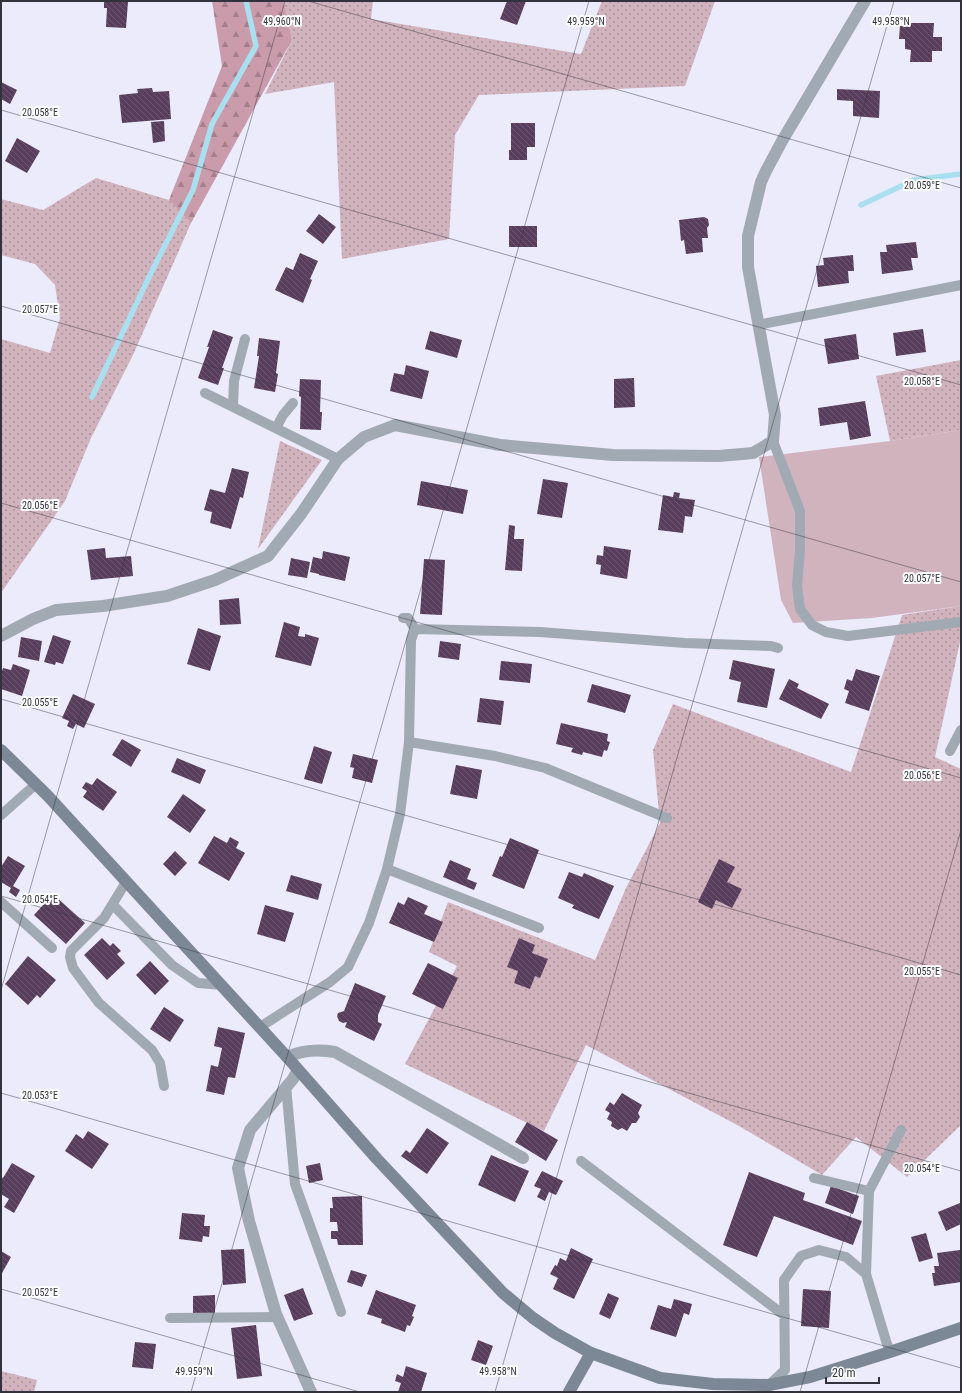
<svg xmlns="http://www.w3.org/2000/svg" width="962" height="1393" font-family="'Roboto Condensed',sans-serif">
<style>
.grass{fill:url(#grass-dots)}
.forest{fill:url(#forest-firs)}
.park{fill:#d1b3bd}
.lines{fill:none;stroke-linecap:round;stroke-linejoin:round}
.stream{stroke:#a9dfef;stroke-width:5.5}
.building{fill:url(#building-back-hatch)}
.lane{stroke:#a1a9b3;stroke-width:10}
.street{stroke:#a1a9b3;stroke-width:12}
.secondary{stroke:#7c8896;stroke-width:12}
.ticks{fill:none;stroke:#32323d;stroke-width:1;stroke-opacity:0.45}
.ticks-label{font-size:10px;text-anchor:middle;fill:#32323d;stroke:#fff;stroke-width:4;stroke-linejoin:round;paint-order:stroke}
</style>
<defs>
<pattern id="grass-dots" width="8" height="8" patternUnits="userSpaceOnUse"><rect width="8" height="8" fill="#d1b3bd"/><path d="M2 2h.1M6 6h.1" fill="none" stroke="#aa929b" stroke-width="1.8" stroke-linecap="round"/></pattern>
<pattern id="forest-firs" width="22" height="20" patternUnits="userSpaceOnUse"><rect width="22" height="20" fill="#ca9bab"/><path d="M5 1l3.5 6h-7zM16 11l3.5 6h-7z" fill="#a57f8c"/></pattern>
<pattern id="building-back-hatch" width="6" height="6" patternUnits="userSpaceOnUse"><rect width="6" height="6" fill="#583e5c"/><path d="M-1 5l2 2M0 0l6 6M5-1l2 2" fill="none" stroke="#6d5871"/></pattern>
</defs>
<rect width="100%" height="100%" fill="#ecebfc"/>
<!-- grass -->
<path class="grass" d="M 284,1 L 373,1 L 371,19 L 581,54 L 602,1 L 715,1 L 685,86 L 479,95 L 455,135 L 449,239 L 342,259 L 334,82 L 265,94 L 292,40 Z
M 96,178 L 169,200 L 191,223 L 133,355 L 91,438 L 65,501 L 1,593 L 1,339 L 50,353 L 60,318 L 55,285 L 35,264 L 1,255 L 1,199 L 43,210 Z
M 961,360 L 961,430 L 890,441 L 876,376 Z
M 280,441 L 322,460 L 258,549 Z
M 961,606 L 961,637 L 935,757 L 961,769 L 961,1125 L 907,1177 L 856,1137 L 822,1175 L 739,1126 L 586,1045 L 544,1131 L 405,1064 L 457,966 L 429,952 L 448,902 L 595,960 L 626,888 L 660,823 L 653,750 L 673,704 L 851,772 L 902,615 Z
M 1,1371 L 37,1380 L 34,1392 L 1,1392 Z"/>
<!-- forest -->
<path class="forest" d="M 212,1 L 284,1 L 292,40 L 191,223 L 169,200 L 222,66 Z"/>
<!-- park -->
<path class="park" d="M 961,430 L 961,606 L 872,618 L 793,623 L 781,600 L 759,457 L 890,441 Z"/>
<g class="lines">
<!-- stream -->
<path class="stream" d="M 861,205 L 914,180 L 961,174
M 92,397 L 151,273 L 193,190 L 212,124 L 256,46 L 246,1"/>
</g>
<!-- building -->
<path class="building" d="M 104,1 L 128,2 L 126,28 L 106,27 L 107,8 L 104,8 Z
M 507,1 L 526,1 L 517,25 L 500,19 Z
M 907,23 L 934,23 L 933,37 L 942,37 L 942,51 L 932,51 L 932,62 L 910,62 L 911,50 L 905,49 L 905,39 L 899,39 L 900,26 L 907,26 Z
M 1,82 L 17,90 L 10,104 L 1,99 Z
M 152,88 L 153,92 L 169,91 L 171,119 L 122,123 L 119,95 L 138,93 L 137,89 Z
M 837,89 L 880,91 L 879,118 L 853,116 L 853,101 L 837,100 Z
M 164,121 L 165,141 L 153,143 L 151,122 Z
M 511,123 L 535,123 L 535,147 L 527,147 L 527,160 L 509,160 L 509,150 L 511,150 Z
M 17,138 L 40,151 L 27,173 L 5,161 Z
M 319,214 L 336,227 L 323,244 L 306,231 Z
M 704,217 L 708,219 L 709,225 L 707,228 L 708,238 L 702,238 L 703,252 L 686,254 L 684,240 L 681,241 L 679,220 Z
M 509,226 L 537,226 L 537,247 L 509,247 Z
M 916,242 L 918,258 L 911,258 L 913,270 L 882,274 L 880,252 L 887,252 L 886,245 Z
M 300,253 L 318,261 L 310,279 L 312,280 L 303,303 L 275,290 L 286,267 L 293,270 Z
M 853,255 L 854,271 L 848,271 L 849,283 L 818,287 L 816,266 L 824,265 L 823,258 Z
M 923,329 L 926,352 L 896,356 L 893,333 Z
M 213,330 L 233,337 L 222,368 L 224,368 L 218,385 L 198,378 L 209,347 L 207,347 Z
M 430,331 L 462,340 L 457,358 L 425,349 Z
M 856,334 L 859,359 L 828,364 L 824,339 Z
M 259,338 L 280,341 L 276,373 L 278,374 L 275,392 L 254,388 L 259,356 L 257,356 Z
M 406,365 L 429,371 L 422,399 L 390,391 L 394,373 L 404,375 Z
M 634,378 L 635,407 L 614,408 L 614,379 Z
M 300,379 L 321,380 L 320,412 L 322,412 L 321,430 L 300,429 L 301,397 L 299,396 Z
M 865,401 L 871,436 L 850,440 L 847,422 L 820,426 L 818,408 Z
M 232,468 L 249,472 L 243,498 L 240,497 L 231,529 L 210,523 L 212,512 L 204,510 L 210,489 L 225,493 Z
M 543,479 L 568,483 L 562,518 L 537,514 Z
M 421,481 L 468,490 L 463,514 L 417,505 Z
M 674,492 L 680,493 L 679,498 L 695,500 L 692,517 L 685,516 L 683,533 L 658,530 L 663,495 L 673,497 Z
M 509,525 L 515,526 L 514,539 L 524,539 L 522,571 L 505,570 Z
M 604,546 L 631,550 L 627,579 L 600,574 L 601,565 L 596,564 L 597,555 L 603,556 Z
M 105,548 L 106,558 L 131,556 L 133,576 L 91,580 L 87,550 Z
M 323,551 L 350,557 L 345,581 L 319,575 L 319,574 L 310,572 L 313,557 L 322,559 Z
M 291,558 L 310,562 L 307,578 L 288,575 Z
M 424,559 L 445,560 L 442,615 L 420,614 Z
M 239,598 L 241,624 L 220,625 L 219,600 Z
M 284,622 L 300,627 L 298,636 L 305,637 L 305,634 L 319,638 L 311,666 L 275,657 Z
M 198,628 L 221,636 L 210,671 L 187,664 Z
M 53,635 L 71,641 L 63,664 L 56,662 L 55,665 L 44,662 Z
M 21,637 L 42,641 L 39,661 L 18,657 Z
M 440,641 L 461,644 L 459,660 L 438,657 Z
M 733,660 L 775,669 L 767,708 L 737,702 L 741,682 L 729,679 Z
M 501,661 L 532,664 L 530,683 L 499,680 Z
M 13,664 L 30,670 L 22,696 L 1,689 L 1,674 L 3,668 L 11,670 Z
M 856,669 L 880,676 L 869,711 L 845,703 L 849,691 L 844,689 L 847,679 L 852,681 Z
M 789,679 L 799,684 L 797,688 L 829,704 L 821,719 L 779,699 Z
M 592,684 L 631,695 L 625,713 L 587,702 Z
M 73,694 L 95,704 L 84,728 L 76,724 L 73,729 L 67,726 L 69,721 L 62,718 Z
M 480,698 L 504,701 L 501,725 L 477,722 Z
M 561,723 L 608,734 L 607,741 L 610,742 L 607,751 L 604,750 L 602,757 L 583,752 L 582,755 L 571,752 L 573,748 L 556,744 Z
M 122,739 L 141,750 L 131,767 L 112,755 Z
M 314,746 L 332,752 L 322,784 L 304,779 Z
M 353,754 L 378,760 L 372,783 L 352,778 L 354,768 L 350,767 Z
M 177,758 L 206,770 L 200,784 L 171,772 Z
M 456,765 L 482,770 L 477,799 L 450,794 Z
M 97,778 L 117,792 L 103,811 L 83,797 L 87,791 L 82,788 L 86,782 L 92,785 Z
M 183,794 L 206,810 L 190,833 L 167,817 Z
M 214,836 L 227,843 L 230,837 L 239,842 L 236,848 L 245,853 L 229,881 L 198,863 Z
M 510,838 L 539,850 L 524,889 L 492,876 L 500,856 L 502,857 Z
M 175,851 L 187,863 L 175,876 L 163,864 Z
M 8,856 L 25,866 L 13,886 L 20,890 L 16,897 L 9,892 L 11,888 L 1,882 L 1,867 Z
M 719,859 L 735,867 L 727,882 L 742,889 L 732,908 L 716,900 L 712,909 L 698,902 Z
M 450,860 L 471,869 L 467,879 L 477,883 L 474,890 L 443,877 Z
M 569,872 L 582,877 L 584,873 L 614,886 L 599,919 L 572,908 L 574,905 L 558,898 Z
M 291,875 L 322,884 L 318,900 L 286,891 Z
M 53,894 L 85,923 L 66,944 L 34,915 Z
M 408,897 L 428,906 L 424,914 L 443,922 L 434,942 L 389,923 L 398,902 L 404,905 Z
M 265,905 L 294,913 L 285,942 L 257,934 Z
M 102,938 L 110,946 L 113,943 L 121,951 L 117,954 L 125,963 L 107,980 L 84,955 Z
M 519,938 L 535,945 L 532,953 L 548,959 L 540,978 L 535,976 L 530,989 L 514,983 L 518,971 L 507,967 Z
M 28,956 L 56,980 L 40,998 L 37,995 L 28,1005 L 5,984 Z
M 150,961 L 169,981 L 155,995 L 136,975 Z
M 428,963 L 458,978 L 443,1009 L 412,994 Z
M 355,983 L 386,996 L 378,1015 L 378,1022 L 382,1024 L 374,1041 L 345,1027 L 347,1022 L 343,1023 L 339,1021 L 337,1016 L 338,1013 L 344,1011 Z
M 164,1007 L 184,1020 L 170,1042 L 150,1029 Z
M 218,1027 L 245,1033 L 235,1078 L 228,1077 L 224,1095 L 206,1091 L 211,1065 L 218,1067 L 222,1048 L 214,1046 Z
M 622,1093 L 642,1105 L 638,1113 L 640,1117 L 636,1123 L 632,1123 L 627,1131 L 622,1128 L 618,1130 L 611,1126 L 612,1122 L 607,1119 L 610,1113 L 605,1110 L 610,1102 L 614,1105 Z
M 527,1122 L 558,1140 L 546,1161 L 515,1142 Z
M 427,1128 L 449,1143 L 427,1174 L 401,1156 L 406,1150 L 410,1153 Z
M 88,1131 L 109,1144 L 92,1169 L 65,1151 L 76,1134 L 83,1139 Z
M 491,1155 L 529,1171 L 515,1202 L 478,1185 Z
M 12,1163 L 35,1176 L 14,1213 L 4,1207 L 9,1199 L 1,1194 L 1,1177 L 3,1178 Z
M 320,1163 L 323,1180 L 309,1183 L 306,1166 Z
M 542,1171 L 563,1181 L 556,1195 L 549,1192 L 545,1201 L 537,1197 L 541,1189 L 534,1186 Z
M 749,1172 L 805,1193 L 803,1200 L 862,1221 L 853,1245 L 774,1216 L 757,1257 L 723,1245 Z
M 831,1186 L 859,1196 L 853,1214 L 825,1203 Z
M 362,1196 L 363,1245 L 338,1245 L 337,1239 L 331,1239 L 331,1231 L 338,1231 L 337,1222 L 330,1222 L 330,1208 L 333,1208 L 332,1197 Z
M 960,1203 L 961,1224 L 946,1231 L 938,1212 Z
M 182,1213 L 205,1215 L 204,1226 L 210,1226 L 209,1237 L 203,1236 L 202,1242 L 179,1239 Z
M 926,1233 L 933,1258 L 919,1262 L 911,1237 Z
M 571,1248 L 593,1259 L 574,1299 L 553,1289 L 558,1278 L 550,1274 L 555,1265 L 557,1266 L 560,1258 L 566,1261 Z
M 244,1249 L 246,1283 L 223,1285 L 221,1250 Z
M 960,1250 L 961,1259 L 961,1282 L 934,1286 L 932,1273 L 935,1273 L 934,1266 L 939,1266 L 937,1253 Z
M 1,1251 L 11,1257 L 1,1275 Z
M 351,1270 L 367,1275 L 362,1287 L 347,1282 Z
M 303,1288 L 313,1314 L 294,1321 L 284,1295 Z
M 803,1289 L 831,1291 L 829,1328 L 801,1326 Z
M 376,1290 L 416,1305 L 412,1316 L 414,1317 L 410,1326 L 407,1325 L 405,1332 L 381,1323 L 382,1319 L 367,1314 Z
M 608,1293 L 619,1298 L 610,1319 L 599,1314 Z
M 215,1295 L 215,1313 L 193,1313 L 193,1296 Z
M 674,1299 L 692,1304 L 689,1315 L 684,1313 L 676,1337 L 650,1329 L 658,1305 L 671,1309 Z
M 256,1325 L 262,1376 L 237,1379 L 231,1328 Z
M 478,1340 L 493,1346 L 486,1365 L 471,1360 Z
M 135,1342 L 156,1344 L 153,1369 L 132,1367 Z
M 406,1366 L 427,1373 L 421,1392 L 398,1392 L 401,1383 L 395,1381 L 397,1374 L 403,1377 Z"/>
<g class="lines">
<!-- lane -->
<path class="lane" d="M 758,325 L 961,285
M 205,393 L 338,459
M 233,406 L 234,381 L 245,339
M 276,428 L 283,415 L 293,403
M 773,441 L 800,511 L 800,550 L 797,586 L 800,609 L 812,625 L 826,632 L 848,636 L 961,622
M 403,618 L 408,618 L 415,629
M 409,742 L 495,756 L 545,768 L 667,818
M 950,751 L 961,730
M 1,815 L 36,784
M 387,869 L 539,928
M 126,882 L 104,918 L 71,951 L 70,957 L 73,968 L 99,1003 L 152,1050 L 160,1063 L 164,1086
M 1,902 L 52,948
M 113,905 L 172,965 L 198,983 L 222,985
M 260,1027 L 330,982 L 348,967 L 369,923 L 387,869 L 400,814 L 409,742 L 411,640 L 415,629 L 540,632 L 685,643 L 771,646 L 778,648
M 286,1086 L 295,1184 L 341,1312
M 581,1161 L 785,1316
M 814,1178 L 869,1191
M 866,1274 L 869,1191 L 901,1130
M 170,1318 L 277,1317
M 769,1385 L 785,1370 L 784,1280 L 801,1256 L 819,1250 L 846,1257 L 866,1274 L 886,1341 L 890,1352"/>
<!-- street -->
<path class="street" d="M 1,636 L 33,619 L 56,610 L 103,606 L 167,596 L 215,580 L 268,556 L 301,514 L 338,459 L 364,437 L 395,425 L 500,445 L 613,455 L 719,456 L 753,453 L 773,441 L 775,415 L 748,267 L 748,236 L 761,182 L 766,171 L 782,141 L 865,1
M 287,1057 C 303,1050 317,1049 335,1052 L 523,1158
M 298,1070 L 293,1079 L 250,1130 L 238,1168 L 249,1221 L 276,1314 L 311,1392"/>
<!-- secondary -->
<path class="secondary" d="M 1,750 L 47,795 L 287,1057 L 377,1159 L 503,1293 L 533,1318 L 555,1333 L 591,1353 L 660,1378 L 713,1384 L 769,1385 L 810,1377 L 890,1352 L 961,1328
M 569,1392 L 591,1353"/>
</g>
<!-- ticks -->
<path class="ticks" d="M 308,1 L 961,188M 1,110 L 961,385M 1,306 L 961,582M 1,503 L 961,778M 1,699 L 961,975M 1,896 L 961,1171M 1,990 L 285,1M 1,1093 L 961,1368M 1,1289 L 360,1392M 191,1392 L 589,1M 495,1392 L 894,1M 800,1392 L 961,830"/>
<g class="ticks-label">
<text x="282" y="25">49.960°N</text>
<text x="586" y="25">49.959°N</text>
<text x="891" y="25">49.958°N</text>
<text x="40" y="116">20.058°E</text>
<text x="922" y="189">20.059°E</text>
<text x="40" y="313">20.057°E</text>
<text x="922" y="385">20.058°E</text>
<text x="40" y="509">20.056°E</text>
<text x="922" y="582">20.057°E</text>
<text x="40" y="706">20.055°E</text>
<text x="922" y="779">20.056°E</text>
<text x="40" y="903">20.054°E</text>
<text x="922" y="975">20.055°E</text>
<text x="40" y="1099">20.053°E</text>
<text x="922" y="1172">20.054°E</text>
<text x="40" y="1296">20.052°E</text>
<text x="194" y="1375">49.959°N</text>
<text x="498" y="1375">49.958°N</text>
</g>
<!-- border -->
<rect width="962" height="1393" fill="none" stroke="#32323d" stroke-width="4"/>
<!-- scale -->
<path d="M826 1377v6h53v-6" fill="none" stroke="#32323d" stroke-width="2"/>
<text x="832" y="1377" font-size="12" fill="#32323d" stroke="#ffffff" stroke-width="3" paint-order="stroke">20 m</text>
</svg>
